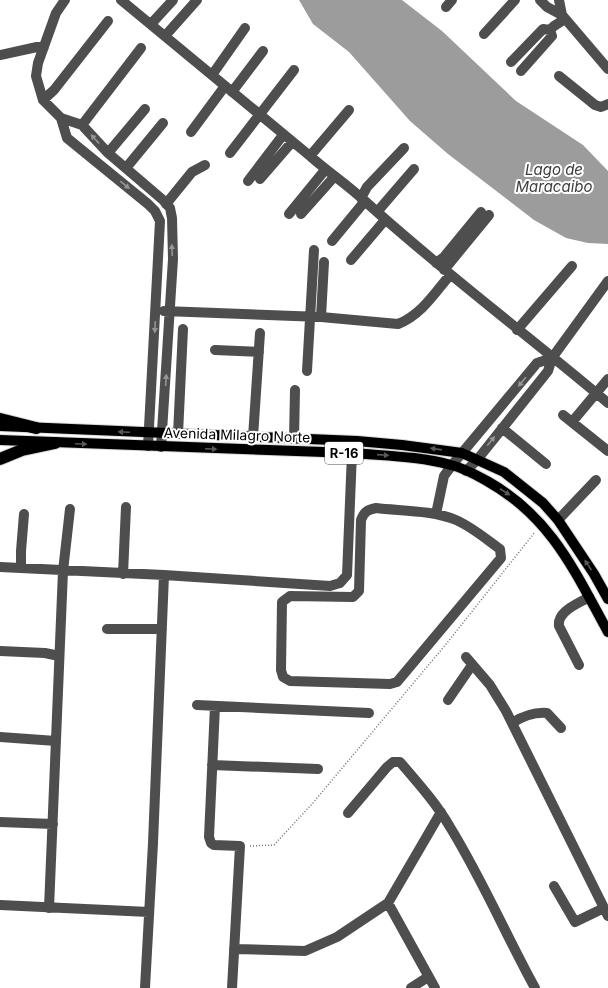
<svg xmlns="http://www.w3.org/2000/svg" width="608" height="988" font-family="Inter,sans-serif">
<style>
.water{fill:#9c9c9c}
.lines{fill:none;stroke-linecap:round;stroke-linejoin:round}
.major-casing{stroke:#dbdbdb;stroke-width:12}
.highway-casing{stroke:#dbdbdb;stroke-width:14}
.path{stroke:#707070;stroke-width:1.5;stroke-dasharray:1 2;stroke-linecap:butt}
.minor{stroke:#4e4e4e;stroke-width:10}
.major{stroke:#000;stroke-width:10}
.highway{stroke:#000;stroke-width:12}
.oneway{fill:#959595}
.oneway2{fill:#595959}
.labels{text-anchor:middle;stroke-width:4;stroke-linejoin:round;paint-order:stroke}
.shield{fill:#fff;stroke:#4c4c4c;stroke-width:1}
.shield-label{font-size:13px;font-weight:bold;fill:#000}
.street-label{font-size:14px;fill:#000;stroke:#fff}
.water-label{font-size:15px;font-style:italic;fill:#3d3d3d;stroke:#fff}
</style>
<rect width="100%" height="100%" fill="#fff"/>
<!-- water -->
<path class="water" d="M 299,0 L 402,0 L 442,31 L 516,101 L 583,145 L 608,171 L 608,244 L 588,243 L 566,238 L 534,220 L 448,154 L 410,121 L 349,52 L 313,24 Z"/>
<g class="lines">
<defs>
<path id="major" d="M 0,426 L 357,441 L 402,445 L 462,453 L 504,472 L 543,503 L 558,520 L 594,574 L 608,599
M 0,440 L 352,453 C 385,456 419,456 451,465 C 464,468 476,475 487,481 C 551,517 574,570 608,632"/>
<path id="highway" d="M 0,419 L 36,428
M 0,459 L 22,450 L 55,443"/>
</defs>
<!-- major casing -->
<use href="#major" class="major-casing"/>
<!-- highway casing -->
<use href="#highway" class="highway-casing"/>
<!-- path -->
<path class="path" d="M 250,846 L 274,845 L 312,804 L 447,643 L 535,532"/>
<!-- minor -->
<path class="minor" d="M 65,0 L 56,13 L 38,63 L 36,76 L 43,100 L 61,118 L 82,125 L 108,153 L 163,200 L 170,208 L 172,218 L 173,259 L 161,447
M 121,0 L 310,156 C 328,172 348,185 366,202 C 444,273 528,335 608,403
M 540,0 L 547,7 L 562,15 L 608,69
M 559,0 L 562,15
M 446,7 L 452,0
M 151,24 L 173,0
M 550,30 L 554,26 L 565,19
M 484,34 L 515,0
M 165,36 L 197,0
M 0,55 L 37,47 L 44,47
M 511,62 L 543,29 L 550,30 L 552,36 L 521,71
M 212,75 L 245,28
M 559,76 L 595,105 L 601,107 L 608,104
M 232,92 L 263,51
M 43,100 L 54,90 L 108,21
M 61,118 L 67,138 L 148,204 L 155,211 L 160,221 L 148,446
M 82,125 L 141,48
M 191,132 L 225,86
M 108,153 L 145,109
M 230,153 L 294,70
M 310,156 L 349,110
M 126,168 L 163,123
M 260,179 L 292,142
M 248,181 L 283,135
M 361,198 L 367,187 L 404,148
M 166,204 L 192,172 L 205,165
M 377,212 L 414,169
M 289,214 L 325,170
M 301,214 L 334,177
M 332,241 L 365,201
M 351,260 L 385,220
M 436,263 L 444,257 L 481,212
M 444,270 L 489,215
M 164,311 L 321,317 L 398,324 C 421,315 434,294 450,275
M 321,317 L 324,262
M 517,330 L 572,266
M 215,350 L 259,352
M 307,371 L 314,250
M 563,415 L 608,451
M 572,422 L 608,379
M 502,428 L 546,464
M 178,434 L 183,329
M 253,437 L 260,333
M 294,439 L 295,390
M 466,471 L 477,460 L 548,371 L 552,358 L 608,281
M 376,508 C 401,511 432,510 456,520 C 472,527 486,539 500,549 L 501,558 L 397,682 L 390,684 L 290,681 L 283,677 L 281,670 L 282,602 L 290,596 L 353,597 L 359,591 L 361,520 C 364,512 367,510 376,508 Z
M 436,514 L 444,476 L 452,465 L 537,363 L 552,358
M 558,520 L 596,480
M 0,567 L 164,575 L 153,843 L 145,988
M 21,568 L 21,551 L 24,514
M 123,574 L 126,507
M 164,575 L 330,586 L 340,583 L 347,575 L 352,453
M 107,629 L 162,629
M 0,651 L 45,653 L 59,656
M 466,657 L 490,685 L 506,711 L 608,916
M 579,665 L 559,626 C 557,611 578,604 589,597
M 448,700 L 472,665
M 197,705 L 369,713
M 215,706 L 209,837 L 211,843 L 214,845 L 240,846 L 232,988
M 512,723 C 523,716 534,712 547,713 L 561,728
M 0,737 L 56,741
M 212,765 L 318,769
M 348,813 L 387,767 L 393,762 L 400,762 C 418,783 436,803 450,827 C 482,879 506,935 535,988
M 0,822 L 53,824
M 554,886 L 575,922 L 604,908
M 388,903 L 435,988
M 0,905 L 149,912
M 49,908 L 63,571 L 70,509
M 234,949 L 305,951 L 337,937 L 388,903 L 441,812
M 411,988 L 428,977"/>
<!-- major -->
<use href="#major" class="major"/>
<!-- highway -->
<use href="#highway" class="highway"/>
</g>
<!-- one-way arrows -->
<defs><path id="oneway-solid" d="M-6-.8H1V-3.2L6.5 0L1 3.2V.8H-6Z"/></defs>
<g class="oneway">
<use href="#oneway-solid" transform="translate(95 139) rotate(-133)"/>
<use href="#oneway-solid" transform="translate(125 185) rotate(39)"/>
<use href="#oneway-solid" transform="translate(172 250) rotate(-92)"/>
<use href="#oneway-solid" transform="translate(155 327) rotate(93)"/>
<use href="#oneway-solid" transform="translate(166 380) rotate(-87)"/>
<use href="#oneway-solid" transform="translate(522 382) rotate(129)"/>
<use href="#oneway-solid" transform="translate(491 441) rotate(-51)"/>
</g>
<g class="oneway2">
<use href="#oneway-solid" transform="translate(124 432) rotate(-178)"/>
<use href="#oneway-solid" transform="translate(81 444) rotate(2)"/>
<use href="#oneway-solid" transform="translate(211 449) rotate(2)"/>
<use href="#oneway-solid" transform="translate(436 449) rotate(-172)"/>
<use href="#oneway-solid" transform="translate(383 455) rotate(4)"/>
<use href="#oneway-solid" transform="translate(505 492) rotate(33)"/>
<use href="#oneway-solid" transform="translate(588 565) rotate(-124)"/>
</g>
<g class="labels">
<!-- shield labels -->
<rect class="shield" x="325" y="442" width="38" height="22" rx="3"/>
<g class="shield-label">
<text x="344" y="458">R-16</text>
</g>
<!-- street labels -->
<g class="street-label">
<text transform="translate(237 435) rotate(2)" y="5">Avenida Milagro Norte</text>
</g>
<!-- water labels -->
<g class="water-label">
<text x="554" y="175">Lago de<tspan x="554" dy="17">Maracaibo</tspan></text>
</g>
</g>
</svg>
